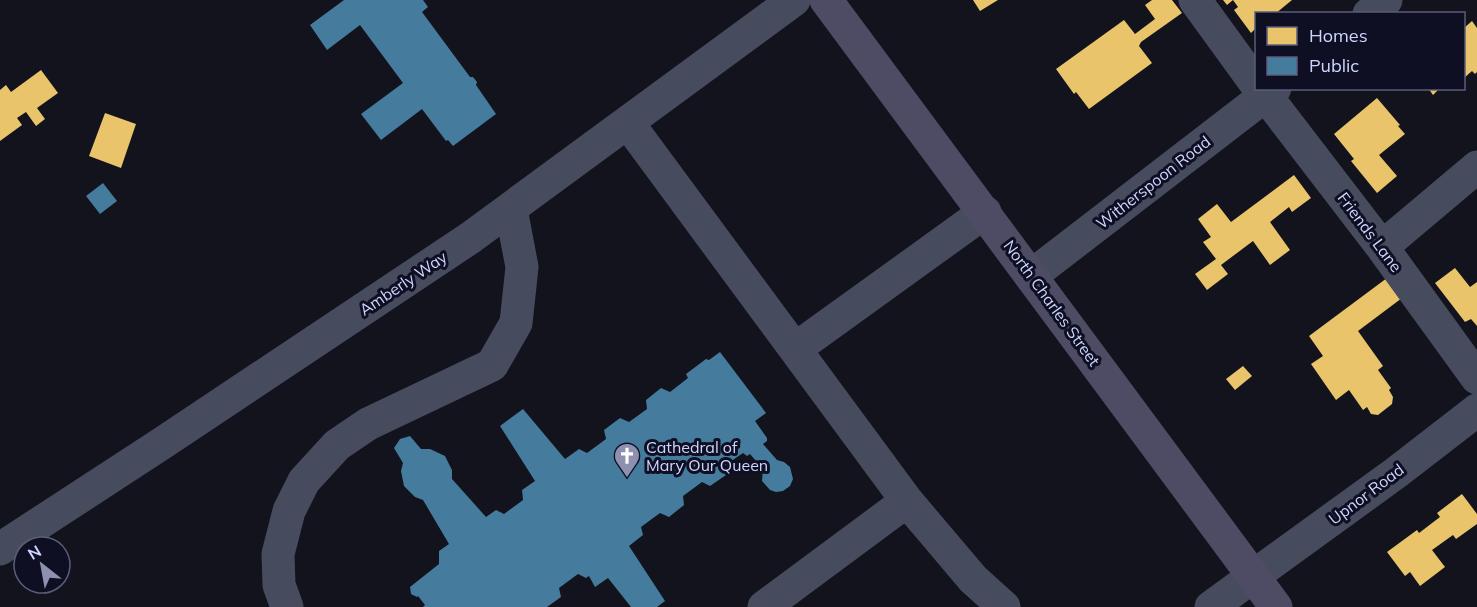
<svg xmlns="http://www.w3.org/2000/svg" width="1477" height="607" font-family="Mulish,sans-serif">
<style>
.homes{fill:#e9c46a}
.public{fill:#457b9d}
.lines{fill:none;stroke-linecap:round;stroke-linejoin:round}
.minor{stroke:#474b5e;stroke-width:33}
.major{stroke:#4e4b64;stroke-width:33}
.labels{text-anchor:middle;stroke-width:6;stroke-linejoin:round;paint-order:stroke}
.street-label{font-size:16px;fill:#cfd5fe;stroke:#0e0f22}
.poi-label{font-size:16px;fill:#cfd5fe;stroke:#0e0f22;text-anchor:start}
</style>
<rect width="100%" height="100%" fill="#12131d"/>
<!-- homes -->
<path class="homes" d="M 973,0 L 998,0 L 980,11 Z
M 1152,0 L 1172,0 L 1182,13 L 1141,42 L 1139,46 L 1152,63 L 1089,109 L 1076,92 L 1074,94 L 1056,69 L 1124,20 L 1135,34 L 1155,19 L 1145,5 Z
M 1223,0 L 1292,0 L 1275,14 L 1256,14 L 1256,28 L 1251,33 L 1234,10 L 1238,7 L 1233,0 L 1227,5 Z
M 1472,21 L 1477,28 L 1477,72 L 1475,74 L 1472,71 L 1464,78 L 1464,28 Z
M 41,70 L 58,93 L 37,108 L 45,119 L 36,126 L 26,112 L 17,118 L 22,125 L 0,141 L 0,90 L 6,85 L 11,92 Z
M 1428,88 L 1440,88 L 1433,95 Z
M 1377,98 L 1400,125 L 1398,126 L 1405,134 L 1379,155 L 1397,176 L 1377,193 L 1351,161 L 1354,159 L 1334,134 Z
M 105,113 L 136,124 L 121,168 L 89,156 Z
M 1294,175 L 1311,198 L 1292,212 L 1289,207 L 1270,222 L 1290,250 L 1270,265 L 1253,241 L 1221,265 L 1228,274 L 1207,290 L 1195,274 L 1216,259 L 1203,242 L 1211,237 L 1198,219 L 1217,204 L 1231,222 Z
M 1455,268 L 1470,287 L 1477,282 L 1477,326 L 1471,319 L 1465,322 L 1435,283 Z
M 1387,278 L 1402,298 L 1358,331 L 1383,366 L 1378,370 L 1391,388 L 1389,390 L 1393,397 L 1392,404 L 1378,415 L 1371,414 L 1367,407 L 1363,410 L 1349,390 L 1336,400 L 1311,364 L 1323,356 L 1309,336 Z
M 1243,366 L 1252,376 L 1235,390 L 1226,379 Z
M 1462,494 L 1477,514 L 1477,524 L 1456,539 L 1453,535 L 1432,550 L 1445,567 L 1420,586 L 1410,572 L 1405,576 L 1387,552 L 1417,530 L 1419,533 L 1440,517 L 1437,513 Z"/>
<!-- public -->
<path class="public" d="M 344,0 L 423,0 L 428,7 L 422,12 L 470,77 L 473,77 L 477,82 L 476,85 L 496,114 L 453,146 L 448,140 L 446,141 L 422,109 L 381,140 L 361,114 L 403,83 L 360,25 L 327,50 L 310,25 Z
M 103,183 L 117,201 L 100,214 L 86,196 Z
M 720,352 L 766,413 L 755,421 L 767,438 L 767,441 L 763,444 L 777,460 L 784,462 L 790,467 L 793,479 L 790,486 L 783,491 L 776,492 L 770,490 L 762,481 L 763,469 L 750,454 L 747,456 L 743,453 L 724,466 L 726,475 L 710,486 L 702,482 L 683,496 L 684,505 L 669,517 L 660,513 L 641,527 L 643,535 L 629,546 L 665,601 L 657,607 L 631,607 L 608,578 L 595,587 L 589,576 L 586,578 L 578,574 L 559,588 L 561,597 L 547,607 L 423,607 L 425,605 L 418,596 L 417,597 L 411,594 L 410,587 L 439,564 L 439,551 L 449,544 L 423,500 L 415,497 L 404,486 L 401,471 L 403,463 L 394,448 L 400,439 L 410,436 L 421,449 L 430,449 L 445,456 L 452,470 L 452,479 L 486,517 L 496,510 L 504,514 L 523,500 L 522,490 L 535,481 L 500,426 L 523,409 L 565,459 L 579,449 L 587,453 L 606,439 L 604,430 L 620,418 L 629,422 L 647,409 L 646,400 L 661,388 L 670,392 L 688,378 L 686,374 L 706,359 L 709,360 Z"/>
<g class="lines">
<!-- minor -->
<path class="minor" d="M 1195,0 L 1256,84
M 1369,14 L 1386,0
M 1260,88 L 1382,247 L 1477,378
M 628,123 L 907,501 L 973,579 L 1004,607
M 1382,247 L 1477,167
M 1031,276 L 1275,88
M 795,349 L 985,212
M 0,549 L 164,442 L 470,238 L 794,0
M 287,607 L 279,585 L 278,554 L 289,511 L 304,481 L 337,445 L 368,424 L 492,365 L 516,323 L 522,267 L 511,209
M 764,607 L 907,501
M 1211,607 L 1397,472 L 1477,410"/>
<!-- major -->
<path class="major" d="M 826,0 L 1276,607"/>
</g>
<!-- icons -->
<defs>
<symbol id="church-pin" viewBox="-11 -11 22 30"><path d="M0 17L-7.5 6A9.5 9.5 0 1 1 7.5 6Z" fill="#8d91af" stroke="#0e0f22"/><path d="M-1.2-6h2.4v3.5h3.3v2.4h-3.3V6h-2.4V-.1h-3.3v-2.4h3.3Z" fill="#fff"/></symbol>
</defs>
<g fill-rule="evenodd">
<use href="#church-pin" x="612" y="441" width="30" height="40"/>
</g>
<g class="labels">
<!-- street labels -->
<g class="street-label">
<text transform="translate(1153 182) rotate(-38)" y="6">Witherspoon Road</text>
<text transform="translate(1370 232) rotate(53)" y="6">Friends Lane</text>
<text transform="translate(403 283) rotate(-34)" y="6">Amberly Way</text>
<text transform="translate(1052 303) rotate(54)" y="6">North Charles Street</text>
<text transform="translate(1366 494) rotate(-37)" y="6">Upnor Road</text>
</g>
<!-- poi labels -->
<g class="poi-label">
<text x="646" y="453">Cathedral of<tspan x="646" dy="18">Mary Our Queen</tspan></text>
</g>
</g>
<!-- legend -->
<rect x="1255" y="12" width="210" height="78" fill="#0e0f22" stroke="#5b5e7a" stroke-width="1.5"/>
<rect x="1267" y="27" width="30" height="18" fill="#e9c46a" stroke="#5b5e7a" stroke-width="1.5"/>
<text x="1309" y="42" font-size="18" fill="#cfd5fe">Homes</text>
<rect x="1267" y="57" width="30" height="18" fill="#457b9d" stroke="#5b5e7a" stroke-width="1.5"/>
<text x="1309" y="72" font-size="18" fill="#cfd5fe">Public</text>
<!-- north arrow -->
<g transform="translate(42 565) rotate(329)"><circle r="28" fill="#0e0f22" stroke="#5b5e7a" stroke-width="1.5"/>
<path d="M0-4.5L10 22L0 15L-10 22Z" fill="#8d91af"/>
<text y="-9" font-size="16" font-weight="bold" text-anchor="middle" fill="#cfd5fe">N</text>
</g>
</svg>
